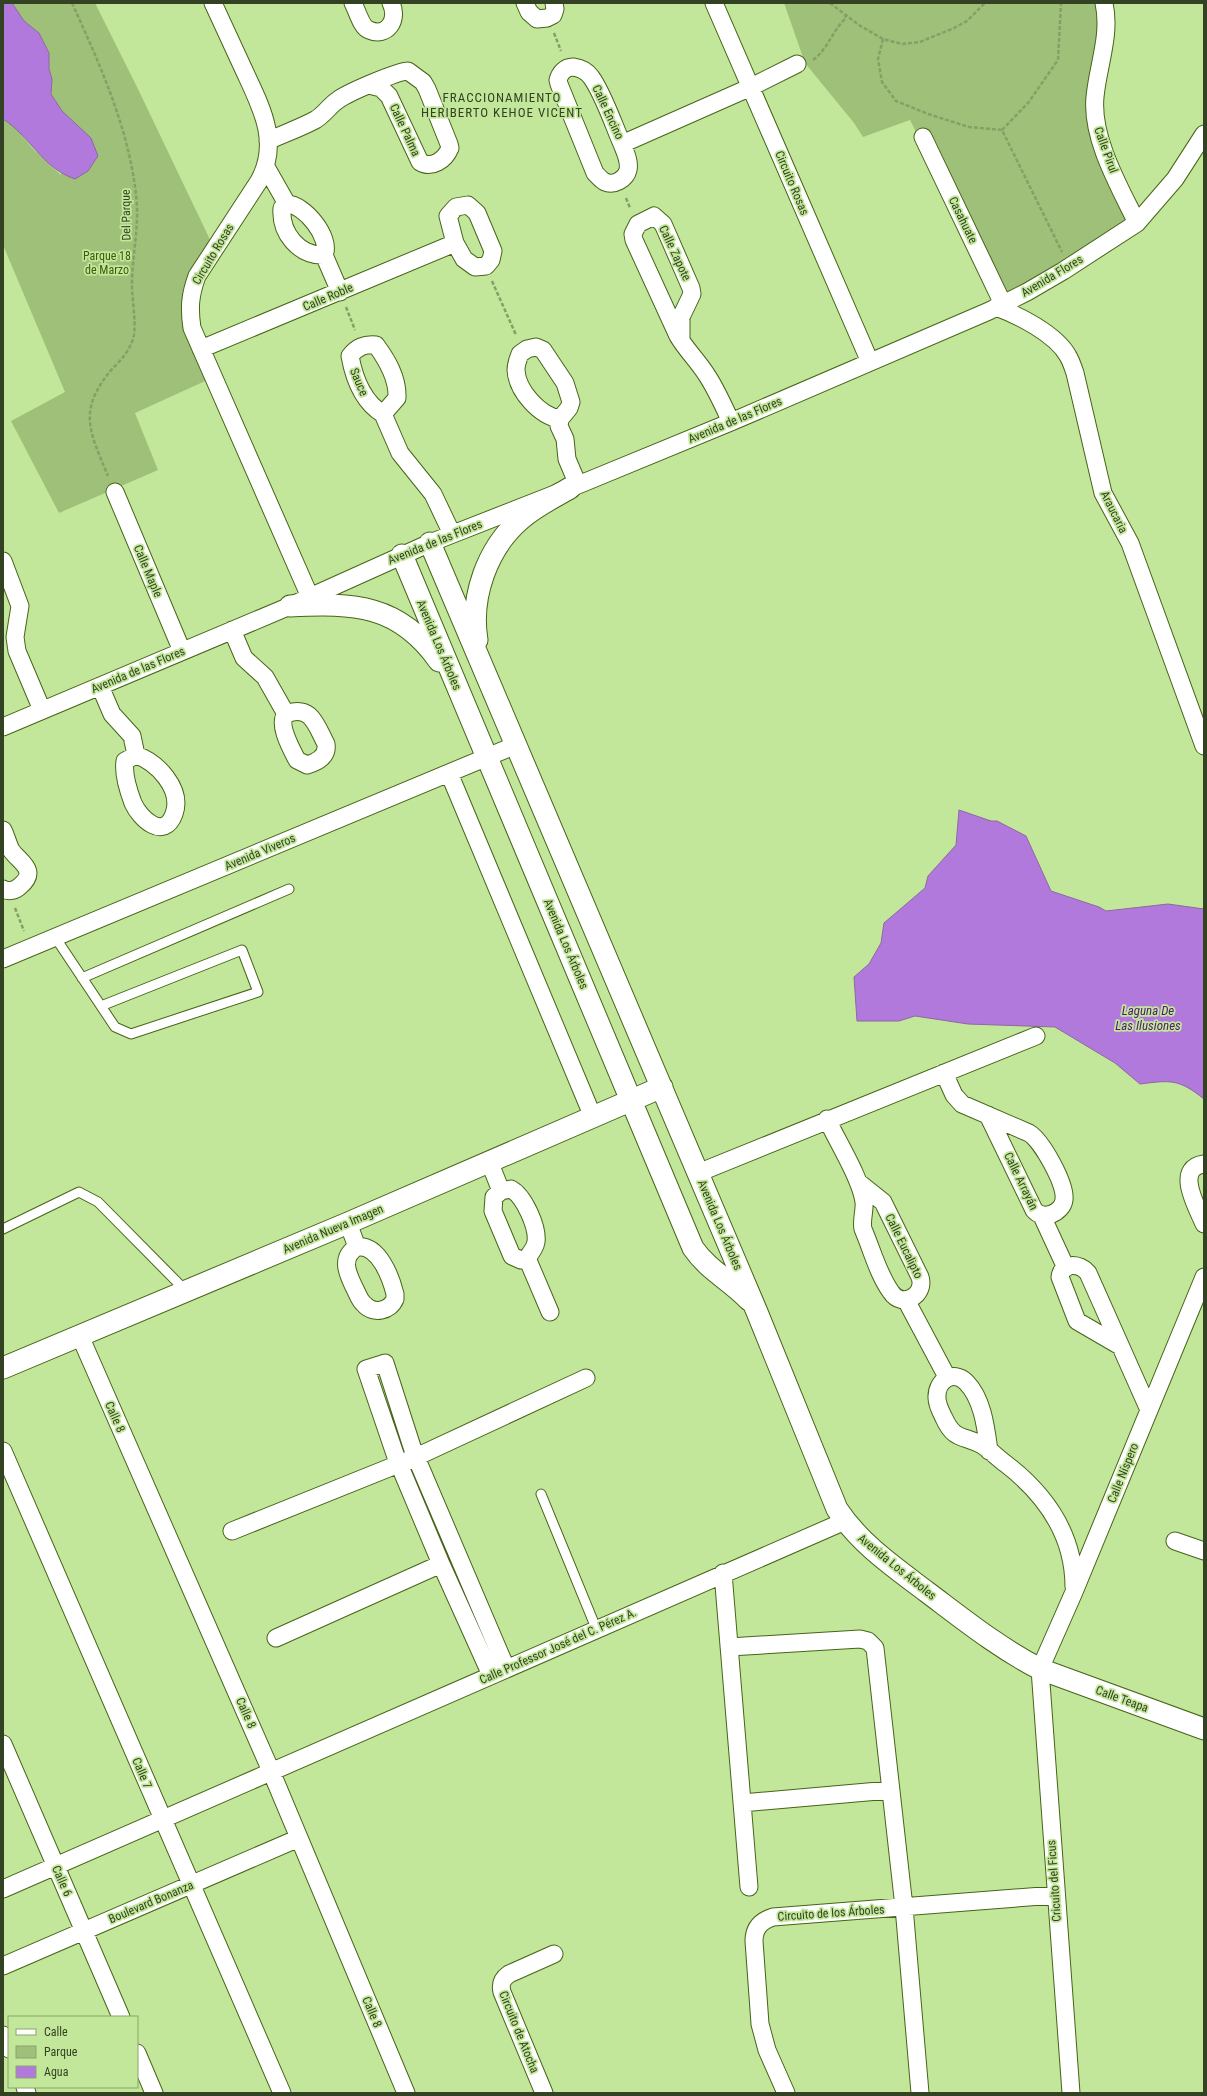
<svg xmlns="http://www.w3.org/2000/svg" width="1207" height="2096" font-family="'Roboto Condensed',sans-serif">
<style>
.green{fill:#9ec078}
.water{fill:#b279dc;stroke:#8c68a4}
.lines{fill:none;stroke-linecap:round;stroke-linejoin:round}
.service-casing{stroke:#466418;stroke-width:11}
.minor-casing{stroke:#466418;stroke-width:19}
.tertiary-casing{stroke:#466418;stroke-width:23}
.path{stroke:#85a066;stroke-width:2.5;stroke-dasharray:4 2;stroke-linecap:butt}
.service{stroke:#fff;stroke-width:9}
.minor{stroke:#fff;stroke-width:17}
.tertiary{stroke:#fff;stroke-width:21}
.labels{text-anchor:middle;stroke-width:3.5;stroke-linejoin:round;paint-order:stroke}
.street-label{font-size:12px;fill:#334222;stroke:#c3e79a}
.park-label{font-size:12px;fill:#3c5a07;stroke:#c3e79a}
.neighbourhood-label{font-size:13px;letter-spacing:1px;fill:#334222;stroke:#c3e79a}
.water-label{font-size:13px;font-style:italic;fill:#4e1770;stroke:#c3e79a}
</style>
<rect width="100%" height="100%" fill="#c3e79a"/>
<!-- green -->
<path class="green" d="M 12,3 L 95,3 L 138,89 L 214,248 L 189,307 L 214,377 L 135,413 L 158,470 L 59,513 L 11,421 L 65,392 L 3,245 L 3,119 L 13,125 L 34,150 L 61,175 L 62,111 L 51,94 L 52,79 L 49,69 L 49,53 L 39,33 L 24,21 Z
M 784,3 L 1099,3 L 1102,17 L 1091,95 L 1131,223 L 1003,304 L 910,120 L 863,137 L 854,123 L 805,63 Z"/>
<!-- water -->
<path class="water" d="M 3,3 L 12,3 L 24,21 L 39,33 L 49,53 L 49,69 L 52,79 L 51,94 L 62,111 L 91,138 L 98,156 L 88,171 L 75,179 C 42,168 30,136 3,119 Z
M 959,810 L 991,821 L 997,821 L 1026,836 L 1051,891 L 1099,907 L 1106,911 L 1168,904 L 1204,909 L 1204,1099 C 1179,1079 1171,1080 1140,1084 L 1115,1063 L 1055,1027 L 968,1024 L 915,1016 L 899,1021 L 857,1021 L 854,977 L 869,964 L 881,943 L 884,923 L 925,888 L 928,876 L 956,845 Z"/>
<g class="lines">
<defs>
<path id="service" d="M 55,937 L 115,1027 L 131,1034 L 258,992 L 242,950 L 101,1006
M 82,978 L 289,889
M 3,1229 L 79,1192 L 98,1202 L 186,1291
M 541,1494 L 596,1628"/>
<path id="minor" d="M 213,3 C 223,25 233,46 243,68 C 260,105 281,141 259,181 L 197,276 C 190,295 189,308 192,328 L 310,597
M 353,3 C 357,10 361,27 369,30 C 387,38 399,20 391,3
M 525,3 L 529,12 L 537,19 L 547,18 L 553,15 L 555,9 L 554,3
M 714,3 L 870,362
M 1104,3 C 1111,35 1098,65 1095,97 C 1091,138 1119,186 1137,223
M 923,137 L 1003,304
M 268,141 C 283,134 300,128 315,120 C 324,115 330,105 338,100 C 347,93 398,71 408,71 L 423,82 L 427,89 L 449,144 L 450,148 C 445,160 432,169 420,162 L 389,96 L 381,88 L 369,85
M 622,144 C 614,126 603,93 591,77 C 587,71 580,68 573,67 C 565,67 560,73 558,80 L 559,84 L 595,173 C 598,176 601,180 605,182 C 614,186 626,179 628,170 C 630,161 625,152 622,144 L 751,87 L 797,64
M 266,167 L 287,204
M 324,255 C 299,256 280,233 282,208 L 287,204 C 304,204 332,238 324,255 L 340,292
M 996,307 C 1018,315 1056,334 1068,356 C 1071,361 1073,367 1075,373 L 1103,493 L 1130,543 L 1204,746
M 681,340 L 681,317 L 692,294 L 691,288 L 663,224 L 654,216 L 638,224 L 633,234 L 634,240 L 678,336 C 687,351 699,362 708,377 C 717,391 724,407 731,422
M 201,349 L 455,243 L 448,216 L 456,207 L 468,205 L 477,213 L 493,251 L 491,260 L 486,266 L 475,267 L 464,259 L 455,243
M 383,414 C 363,402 354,378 350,356 C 357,347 364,344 376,345 C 387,360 398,378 397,398 L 383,414 L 400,453 L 433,494 L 452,534
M 560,419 C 540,416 517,391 516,370 C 516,365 518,359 520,354 L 527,349 L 536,347 L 543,350 L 565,383 L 571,402 L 569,408 L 560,419 L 559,426 L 565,439 L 567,459 L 578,485
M 115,492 L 182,651
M 3,561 L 20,606 L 15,637 L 17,651 L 42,710
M 232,630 L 244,658 L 265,677 L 286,714 C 277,724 292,750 297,760 L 307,765 C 318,762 328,756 326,744 C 316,725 311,704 286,714
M 100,686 L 112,714 L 132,736 L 136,755 L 125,761 C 123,774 128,790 133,803 C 140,819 164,841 174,814 C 183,789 157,762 136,755
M 3,727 L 290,606 L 430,543 L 578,485 L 731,422 L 989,311 L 1027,292 L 1063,271 L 1137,223 L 1175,179 L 1204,134
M 449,773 L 593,1117
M 3,830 C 6,836 8,844 11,850 C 19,862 39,870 20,886 C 15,891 9,892 3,889
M 3,959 L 516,745
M 944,1073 L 954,1095 L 962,1104 L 1029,1133 C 1042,1141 1066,1184 1064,1200 C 1062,1213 1043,1221 1034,1210 L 988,1115
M 827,1119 C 837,1141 861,1179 864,1202 C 865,1211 861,1220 863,1229 C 872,1250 878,1274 891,1292 C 902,1309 926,1295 920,1277 L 883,1202 L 858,1182
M 489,1161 L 501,1191 L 511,1189 C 524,1196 538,1227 536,1242 C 535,1248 531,1253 527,1258 L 550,1312
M 1204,1164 C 1174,1168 1197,1207 1204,1224
M 698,1173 L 1036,1036
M 501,1191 L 494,1197 L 493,1211 L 512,1256 L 521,1260 L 527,1258
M 1042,1216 L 1066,1268
M 348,1223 L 357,1247 C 379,1244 391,1278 395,1294 L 395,1299 C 390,1311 373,1315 364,1304 C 360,1301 358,1295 356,1291 C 348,1275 339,1258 357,1247
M 906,1300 L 947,1377
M 80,1336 L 271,1771 L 406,2093
M 1120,1346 L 1077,1321 L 1060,1277 C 1062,1262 1080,1263 1088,1273 L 1149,1410
M 3,1451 L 282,2093
M 989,1451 C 986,1429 983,1399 966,1382 C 953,1369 936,1381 937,1398 C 937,1405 941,1412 944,1418 C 954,1441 964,1435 982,1445 C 990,1450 998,1458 1006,1464 C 1046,1495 1074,1534 1074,1587
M 232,1531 L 416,1457 L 586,1378
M 1175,1541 L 1204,1551
M 723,1573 L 749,1887
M 276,1638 L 441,1564
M 729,1647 L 860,1639 L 868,1641 L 875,1648 L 904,1907 L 920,2093
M 491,1675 L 441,1564 L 396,1457 L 366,1369 L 385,1363 L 413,1450 L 506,1668
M 3,1744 L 121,2017
M 742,1803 L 890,1790
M 3,1889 L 845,1521
M 3,1966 L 299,1838
M 3,2035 L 9,2049
M 137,2053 L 154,2093
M 25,2087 L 27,2093
M 544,2093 L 502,1992 C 500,1984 502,1979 509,1974 L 554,1954
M 786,2093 L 767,2050 L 760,2024 L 754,1941 C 754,1928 761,1921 773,1917 L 1055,1895
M 1071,2093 L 1040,1669 L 1074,1592 L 1204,1277"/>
<path id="tertiary" d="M 430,543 L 757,1312 L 837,1509 C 860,1544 894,1567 927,1592 C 963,1619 999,1648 1040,1669 L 1204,1729
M 402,555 L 693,1248 C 709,1271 730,1280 749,1300
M 290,606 C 354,603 399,604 439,661
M 477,640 C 470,597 487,548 521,519 C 536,506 553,498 570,488
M 3,1368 L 348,1223 L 662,1087"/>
</defs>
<!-- service casing -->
<use href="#service" class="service-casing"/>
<!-- minor casing -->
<use href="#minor" class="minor-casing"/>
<!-- tertiary casing -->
<use href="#tertiary" class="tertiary-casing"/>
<!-- path -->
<path class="path" d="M 72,3 C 101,67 132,135 137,206 C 138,233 132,258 132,284 C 132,301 136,319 134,335 C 131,349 122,359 113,368 C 77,410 89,430 108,476
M 830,3 L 859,25 L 883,39 L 902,44 L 920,42 L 954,28 L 967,21 L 985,3
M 554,33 L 561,51
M 883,39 L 878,59 L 882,82 L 896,101 L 928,114 L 969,127 L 1002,130 L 1062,252
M 813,60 C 828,49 832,31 846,18 L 845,15
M 1002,130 L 1028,103 L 1058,60 L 1061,3
M 626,198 L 630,208
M 492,281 L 516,335
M 346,307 L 355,330
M 15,908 L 24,931"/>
<!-- service -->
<use href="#service" class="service"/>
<!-- minor -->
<use href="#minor" class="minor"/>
<!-- tertiary -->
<use href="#tertiary" class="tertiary"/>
</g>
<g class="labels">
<!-- street labels -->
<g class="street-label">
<text transform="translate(608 112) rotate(65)" y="4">Calle Encino</text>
<text transform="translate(405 130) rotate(65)" y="4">Calle Palma</text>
<text transform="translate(1106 150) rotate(70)" y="4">Calle Pirul</text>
<text transform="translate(792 183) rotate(67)" y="4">Circuito Rosas</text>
<text transform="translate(126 215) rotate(-91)" y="4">Del Parque</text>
<text transform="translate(963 220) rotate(64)" y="4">Casahuate</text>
<text transform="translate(675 253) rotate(65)" y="4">Calle Zapote</text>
<text transform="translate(213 254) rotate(-59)" y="4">Circuito Rosas</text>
<text transform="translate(1052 276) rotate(-31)" y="4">Avenida Flores</text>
<text transform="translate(328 297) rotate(-23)" y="4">Calle Roble</text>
<text transform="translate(359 382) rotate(67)" y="4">Sauce</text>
<text transform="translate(735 420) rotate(-23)" y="4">Avenida de las Flores</text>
<text transform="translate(1114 512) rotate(63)" y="4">Araucaria</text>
<text transform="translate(435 542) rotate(-22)" y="4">Avenida de las Flores</text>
<text transform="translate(148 571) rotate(67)" y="4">Calle Maple</text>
<text transform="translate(439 645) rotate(67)" y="4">Avenida Los Árboles</text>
<text transform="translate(138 670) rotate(-23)" y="4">Avenida de las Flores</text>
<text transform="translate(260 852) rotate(-23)" y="4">Avenida Viveros</text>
<text transform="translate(566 944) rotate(67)" y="4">Avenida Los Árboles</text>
<text transform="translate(1021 1181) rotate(64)" y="4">Calle Arrayán</text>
<text transform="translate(720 1225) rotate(67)" y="4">Avenida Los Árboles</text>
<text transform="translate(333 1229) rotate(-23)" y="4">Avenida Nueva Imagen</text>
<text transform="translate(904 1246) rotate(64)" y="4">Calle Eucalipto</text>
<text transform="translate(115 1417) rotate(66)" y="4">Calle 8</text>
<text transform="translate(1123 1473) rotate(-68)" y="4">Calle Níspero</text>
<text transform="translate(897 1567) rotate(39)" y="4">Avenida Los Árboles</text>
<text transform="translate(558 1646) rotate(-24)" y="4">Calle Professor José del C. Pérez A.</text>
<text transform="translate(1122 1699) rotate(20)" y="4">Calle Teapa</text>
<text transform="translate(246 1713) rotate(66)" y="4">Calle 8</text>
<text transform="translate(142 1773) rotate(67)" y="4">Calle 7</text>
<text transform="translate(62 1881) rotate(66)" y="4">Calle 6</text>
<text transform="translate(1054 1881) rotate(-94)" y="4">Cricuito del Ficus</text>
<text transform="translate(151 1902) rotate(-23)" y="4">Boulevard Bonanza</text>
<text transform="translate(831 1913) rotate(-4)" y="4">Circuito de los Árboles</text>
<text transform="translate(372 2012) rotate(67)" y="4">Calle 8</text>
<text transform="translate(519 2032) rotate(68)" y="4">Circuito de Atocha</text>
</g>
<!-- park labels -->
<g class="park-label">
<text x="107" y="260">Parque 18<tspan x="107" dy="14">de Marzo</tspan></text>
</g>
<!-- neighbourhood labels -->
<g class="neighbourhood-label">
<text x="502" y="102">FRACCIONAMIENTO<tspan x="502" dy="15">HERIBERTO KEHOE VICENT</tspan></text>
</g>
<!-- water labels -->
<g class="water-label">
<text x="1148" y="1015">Laguna De<tspan x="1148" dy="15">Las Ilusiones</tspan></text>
</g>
</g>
<!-- border -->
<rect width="1207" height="2096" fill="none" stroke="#334222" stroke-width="8"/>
<!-- legend -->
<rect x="8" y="2016" width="130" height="72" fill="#c3e79a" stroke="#89a56a"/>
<rect x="16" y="2029" width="20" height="6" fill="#ffffff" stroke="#89a56a"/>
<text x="44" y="2036" font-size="12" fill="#334222">Calle</text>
<rect x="16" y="2046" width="20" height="12" fill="#9ec078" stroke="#89a56a"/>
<text x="44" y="2056" font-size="12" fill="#334222">Parque</text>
<rect x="16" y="2066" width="20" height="12" fill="#b279dc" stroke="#89a56a"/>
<text x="44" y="2076" font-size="12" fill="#334222">Agua</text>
</svg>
